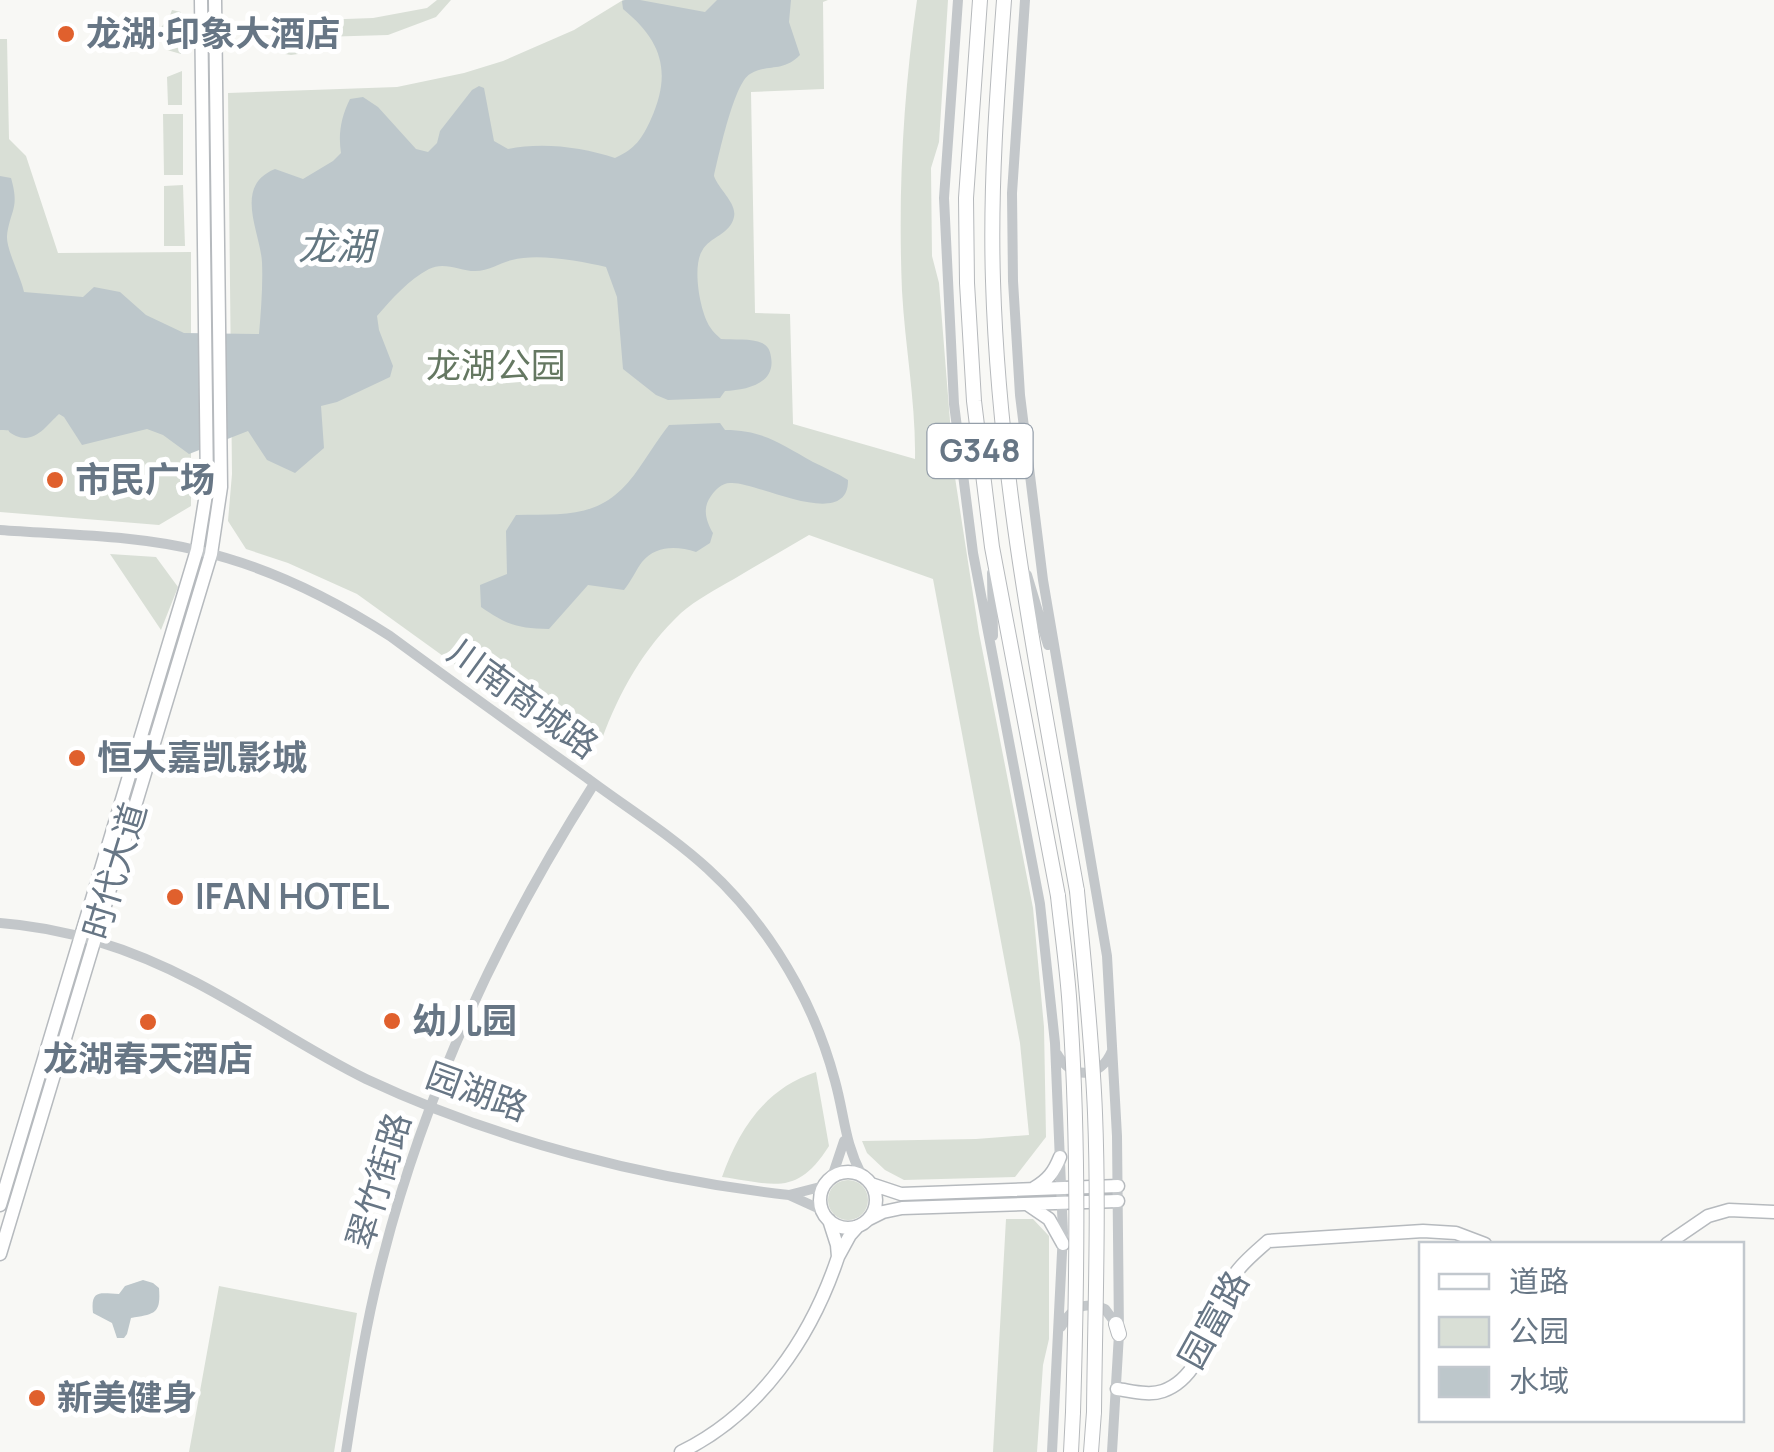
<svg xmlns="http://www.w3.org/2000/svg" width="1774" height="1452" font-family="Manrope,'Noto Sans SC',sans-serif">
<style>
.green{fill:#d9dfd6}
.water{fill:#bdc7cb}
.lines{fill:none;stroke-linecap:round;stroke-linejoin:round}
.major-casing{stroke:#b6babe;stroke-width:15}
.highway-casing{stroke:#b6b9bc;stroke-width:16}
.minor{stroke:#c3c7ca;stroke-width:10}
.major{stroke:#fff;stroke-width:12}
.highway{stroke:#fff;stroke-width:14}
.highway-bridge-casing{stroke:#b6b9bc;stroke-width:16;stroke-linecap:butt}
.highway-bridge{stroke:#fff;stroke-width:14}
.poi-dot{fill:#e0602d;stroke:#fff;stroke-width:4}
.labels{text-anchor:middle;stroke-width:10;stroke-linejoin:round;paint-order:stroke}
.shield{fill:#fff;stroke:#959faa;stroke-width:2.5}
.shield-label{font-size:32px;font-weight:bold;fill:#677685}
.poi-label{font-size:35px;font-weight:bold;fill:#677685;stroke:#fff;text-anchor:start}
.park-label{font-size:35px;fill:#657862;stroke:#fff}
.street-label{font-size:35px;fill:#677685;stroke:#fff}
.water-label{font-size:38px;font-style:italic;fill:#637781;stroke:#fff}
</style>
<rect width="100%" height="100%" fill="#f8f8f5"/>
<!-- green -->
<path class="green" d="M 437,0 L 451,0 L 436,17 L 388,35 L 320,37 L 309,40 L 298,54 L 291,55 L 273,52 L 272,48 C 281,30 293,23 311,16 L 318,20 L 373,18 L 427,8 Z
M 623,0 L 828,0 L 823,2 L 824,89 L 751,92 L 755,313 L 790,314 L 793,424 L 915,459 C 916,404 905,346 902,291 C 898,194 903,96 917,0 L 948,0 L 939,142 L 931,168 L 932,256 L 939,283 L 954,471 L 979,633 L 1033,908 L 1044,1027 L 1046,1137 L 1015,1177 L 904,1180 L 885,1170 L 867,1153 L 862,1141 L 976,1139 L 1029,1135 L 1020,1043 L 933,579 L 809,535 C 784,550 759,564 734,579 C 716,589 696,600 681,613 C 644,648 619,692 602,739 L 572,749 L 357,594 L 288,563 L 246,549 L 228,521 L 232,474 L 228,93 L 397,87 L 464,73 L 503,61 L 574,30 Z
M 172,10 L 181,12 L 181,54 L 167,50 L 167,39 L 157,32 L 169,18 Z
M 0,39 L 7,39 L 9,139 L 26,156 L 58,253 L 191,252 L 191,506 L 159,525 L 0,512 Z
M 182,71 L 182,105 L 168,105 L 167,77 Z
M 163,114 L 183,114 L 183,175 L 164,175 Z
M 183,185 L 185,246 L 164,246 L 164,186 Z
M 110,554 L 156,557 L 178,587 L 161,630 Z
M 816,1072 L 829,1146 C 797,1197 774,1184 722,1177 C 739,1129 766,1088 816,1072 Z
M828 1200a20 20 0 1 1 40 0a20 20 0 1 1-40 0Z
M 1006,1219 L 1033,1219 L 1049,1236 L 1049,1339 L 1043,1365 L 1037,1452 L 993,1452 Z
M 219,1286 L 357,1313 L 334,1452 L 189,1452 Z"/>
<!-- water -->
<path class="water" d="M 625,0 L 640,0 L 705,12 L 717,0 L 791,0 L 789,22 L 800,55 C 782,73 769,63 750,74 C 734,83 719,155 714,176 C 719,190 737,203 734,217 C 730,235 710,236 702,251 C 692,267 700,312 710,327 C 713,332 717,335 721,339 C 732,340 752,338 762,343 C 768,346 770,350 771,357 C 776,384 746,390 725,391 L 720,398 L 668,400 L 656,395 L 623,369 L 617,297 L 606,267 C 581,261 537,253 512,260 C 499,263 490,271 475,271 C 460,271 444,261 429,269 C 408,280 393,298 377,316 L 379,330 L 393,366 L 390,377 L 337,402 L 321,406 L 324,448 L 295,473 L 267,460 L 248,431 L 189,454 L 163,435 L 147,429 L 82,445 L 64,417 L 59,414 C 47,425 35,444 16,436 C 1,429 17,431 0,430 L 0,176 L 11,178 C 20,209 10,210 7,236 C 6,249 21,277 24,292 L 83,297 L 94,287 L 120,292 L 146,315 L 184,333 L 259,334 C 261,311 263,285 262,262 C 260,231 233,186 275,169 L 303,179 L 333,161 L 341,153 C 338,134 341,117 350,99 L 363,97 L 378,107 L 416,149 L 428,152 L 437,143 L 440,131 L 472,90 L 479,86 L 484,88 L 494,141 L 508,149 C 542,142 582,147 615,158 C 635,149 642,139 651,119 C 672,72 662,41 623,9 L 622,1 Z
M 720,423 L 725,430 C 763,430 781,444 813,462 C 825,468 837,473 848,480 C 849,533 754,480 730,483 C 722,483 715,490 711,496 C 702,508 706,521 713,533 L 710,543 L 696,552 C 677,546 656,545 642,562 C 636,570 632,580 624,590 L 588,585 L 549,629 C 517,628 507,625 481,607 L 480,585 L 507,574 L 506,531 L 516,515 C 569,514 603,519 637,471 C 648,456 657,440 669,425 Z
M 143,1280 L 153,1283 L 159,1288 C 161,1314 155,1314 131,1318 L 127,1334 L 124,1338 L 117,1338 L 112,1323 L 93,1313 C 90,1288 102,1294 119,1294 L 125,1286 Z"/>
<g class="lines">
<defs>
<path id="major" d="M820 1200a28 28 0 1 1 56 0a28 28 0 1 1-56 0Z
M 871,1184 L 901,1194 L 1118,1186
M 1034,1188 C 1048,1180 1054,1172 1060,1157
M 1027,1204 L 1049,1219 L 1063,1244
M 0,1205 L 197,550 L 207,488 L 201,0
M 869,1219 L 883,1212 L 902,1208 L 1118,1201
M 829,1220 L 837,1245 L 838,1257 L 850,1235 L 858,1226
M 1667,1244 L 1708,1216 L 1729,1210 L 1774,1212
M 0,1254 L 211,554 L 221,487 L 215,0
M 1117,1389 C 1132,1391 1149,1396 1163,1391 C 1207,1376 1213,1308 1235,1274 C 1243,1262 1257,1251 1268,1241 L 1423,1231 L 1456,1233 L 1485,1244
M 681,1452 C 760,1413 811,1338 838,1257"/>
<path id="highway" d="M 980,0 L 966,198 L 967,283 L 974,401 L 992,547 L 1058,896
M 1004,0 C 997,94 990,187 993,281 C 999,486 1041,689 1077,891
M 1116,1324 L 1119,1334
M 1071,1452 L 1073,1412
M 1091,1452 L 1094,1412"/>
</defs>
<!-- major casing -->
<use href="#major" class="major-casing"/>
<!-- highway casing -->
<use href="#highway" class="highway-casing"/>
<!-- minor -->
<path class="minor" d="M 958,0 L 944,198 L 954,404 L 973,553 L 1040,904 L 1055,1043 L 1063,1233 L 1052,1452
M 1025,0 L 1012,193 L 1013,281 L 1020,395 L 1043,580 L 1107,956 L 1117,1136 L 1119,1334 L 1112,1452
M 0,530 C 66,535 136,535 200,551 C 269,567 331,598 390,636 C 455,684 521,731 587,778 C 627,808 671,835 708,869 C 744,902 773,941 796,983 C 813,1014 826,1047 835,1081 C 845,1117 844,1141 862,1176
M 992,573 L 993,636
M 1027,575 L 1048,645
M 0,923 C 68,928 134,950 195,982 C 253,1012 307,1050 366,1079 C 496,1140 646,1179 789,1195
M 1057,1054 C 1072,1080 1100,1079 1112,1051
M 832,1177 L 844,1141
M 822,1210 L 789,1195 L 824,1186
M 1061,1327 C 1071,1308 1084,1300 1105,1309 L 1116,1324
M 346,1452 C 356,1387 366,1321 383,1257 C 426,1088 501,930 594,784"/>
<!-- major -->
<use href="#major" class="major"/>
<!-- highway -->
<use href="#highway" class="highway"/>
<defs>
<path id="highway-bridge" d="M 1077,891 C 1084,965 1092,1038 1095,1113 C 1099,1212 1095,1313 1094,1412
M 1058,896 C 1062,934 1068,973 1070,1011 C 1079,1145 1077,1278 1073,1412"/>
</defs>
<!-- highway-bridge casing -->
<use href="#highway-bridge" class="highway-bridge-casing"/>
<!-- highway-bridge -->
<use href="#highway-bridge" class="highway-bridge"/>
</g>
<!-- markers -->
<g class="poi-dot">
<circle cx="66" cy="34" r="10"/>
<circle cx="55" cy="480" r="10"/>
<circle cx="77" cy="758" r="10"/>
<circle cx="175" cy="897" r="10"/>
<circle cx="392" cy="1021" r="10"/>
<circle cx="148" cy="1022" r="10"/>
<circle cx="37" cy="1398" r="10"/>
</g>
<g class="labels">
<!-- shield labels -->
<rect class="shield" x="927.5" y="424" width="105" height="54" rx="8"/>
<g class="shield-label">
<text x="980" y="462">G348</text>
</g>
<!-- poi labels -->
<g class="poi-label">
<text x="86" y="46">龙湖·印象大酒店</text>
<text x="75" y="492">市民广场</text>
<text x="97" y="770">恒大嘉凯影城</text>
<text x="195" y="909">IFAN HOTEL</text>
<text x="412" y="1033">幼儿园</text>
<text x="148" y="1071" text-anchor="middle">龙湖春天酒店</text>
<text x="57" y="1410">新美健身</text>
</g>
<!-- park labels -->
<g class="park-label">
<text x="496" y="378">龙湖公园</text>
</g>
<!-- street labels -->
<g class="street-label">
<text transform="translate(523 699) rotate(36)" y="12">川南商城路</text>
<text transform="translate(115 871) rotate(-73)" y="12">时代大道</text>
<text transform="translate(477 1092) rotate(20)" y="12">园湖路</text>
<text transform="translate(379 1181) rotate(-73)" y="12">翠竹街路</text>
<text transform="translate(1214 1320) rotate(-61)" y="12">园富路</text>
</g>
<!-- water labels -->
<g class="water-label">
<text x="336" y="260">龙湖</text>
</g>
</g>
<!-- legend -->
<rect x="1419" y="1242" width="325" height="180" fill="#ffffff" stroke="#c2c8ce" stroke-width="2.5"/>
<rect x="1439" y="1274" width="50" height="15" fill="#ffffff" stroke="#c2c8ce" stroke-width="2.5"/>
<text x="1509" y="1292" font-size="30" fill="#677685">道路</text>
<rect x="1439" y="1317" width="50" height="30" fill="#d9dfd6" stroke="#c2c8ce" stroke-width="2.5"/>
<text x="1509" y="1342" font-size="30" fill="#677685">公园</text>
<rect x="1439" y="1367" width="50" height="30" fill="#bdc7cb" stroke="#c2c8ce" stroke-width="2.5"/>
<text x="1509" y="1392" font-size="30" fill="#677685">水域</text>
</svg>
